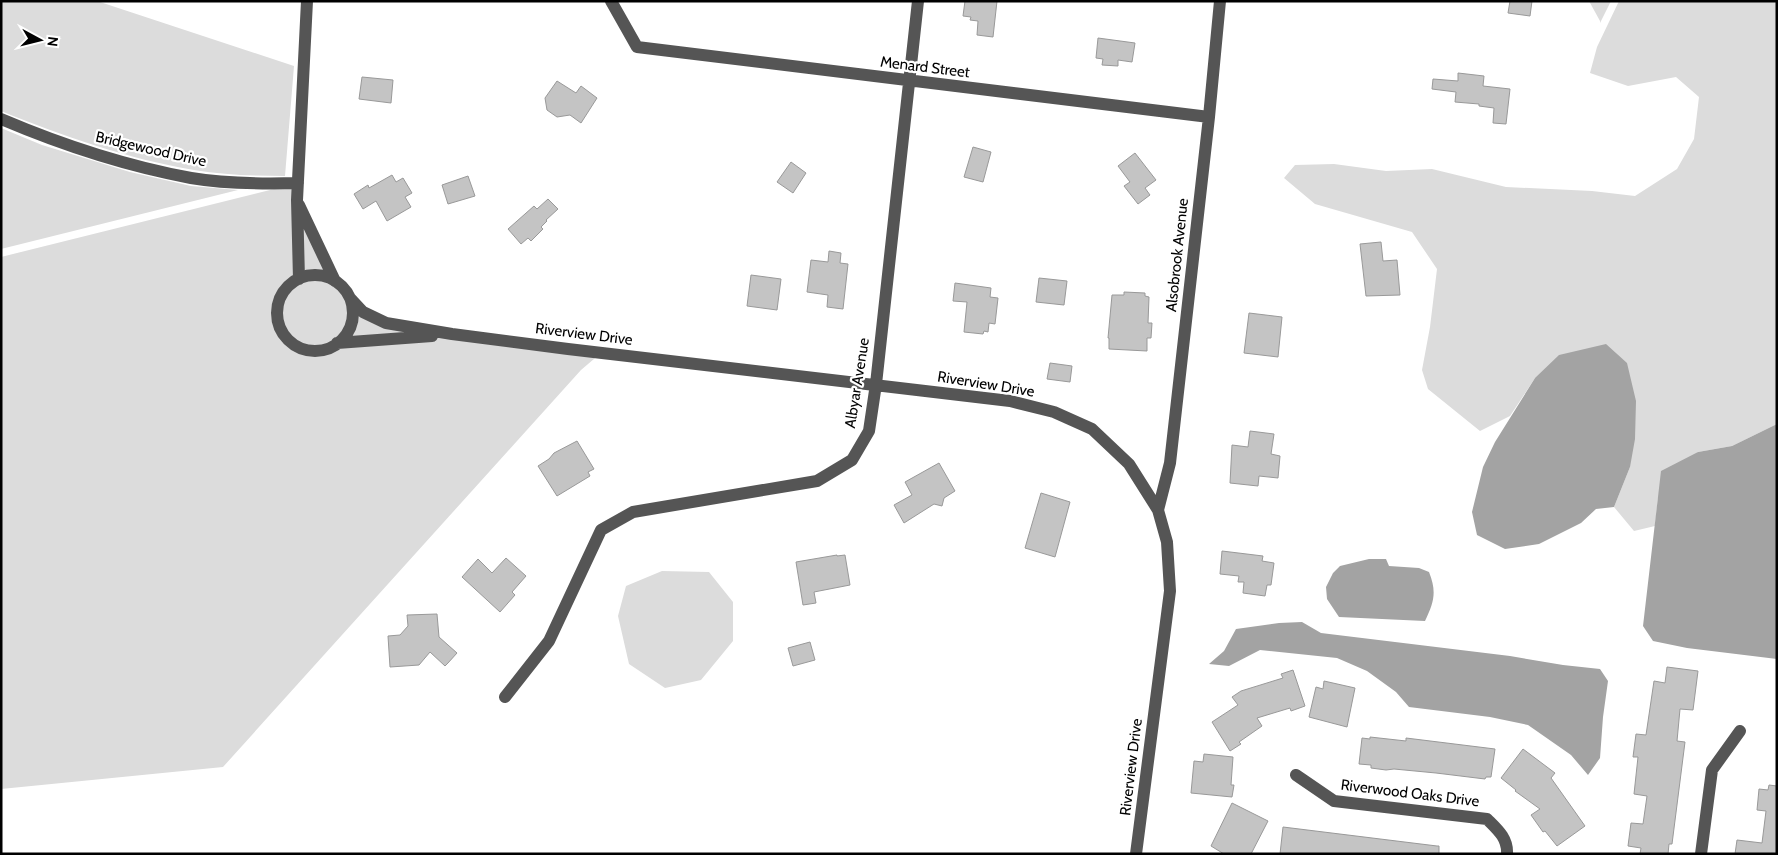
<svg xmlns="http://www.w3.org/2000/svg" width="1778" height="855" font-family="Cabin,sans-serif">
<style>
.green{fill:#dcdcdc}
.water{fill:#a3a3a3}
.building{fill:#c4c4c4;stroke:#999}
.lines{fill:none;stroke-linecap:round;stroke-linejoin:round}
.minor{stroke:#555;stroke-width:12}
.labels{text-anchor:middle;stroke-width:4.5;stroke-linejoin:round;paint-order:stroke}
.street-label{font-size:15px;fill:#000;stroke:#fff}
</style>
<rect width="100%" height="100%" fill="#fff"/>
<!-- green -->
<path class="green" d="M 1,1 L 97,1 L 294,66 L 285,176 C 255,176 224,175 194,170 C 128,159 63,136 1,111 Z
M 1589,1 L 1611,1 L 1600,23 L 1600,21 Z
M 1619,1 L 1777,1 L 1777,424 L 1732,446 L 1698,452 L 1658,497 L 1655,526 L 1634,531 L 1614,507 L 1630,467 L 1535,378 L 1510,416 L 1480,431 L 1428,389 L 1422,370 L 1430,327 L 1437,269 L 1412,232 L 1315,204 L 1284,178 L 1295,165 L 1334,164 L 1386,171 L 1432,169 L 1506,187 L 1592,191 L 1635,196 L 1677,169 L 1694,139 L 1699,97 L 1676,77 L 1628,86 L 1590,73 L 1597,47 Z
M 1,128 L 42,145 L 130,172 L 191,186 L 238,190 L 1,249 Z
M 298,183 L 297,201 L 335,281 L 344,288 L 350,298 L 386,323 L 601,353 L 581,370 L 223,767 L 1,789 L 1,257 Z
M 662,571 L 709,572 L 733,602 L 733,641 L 701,680 L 665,688 L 629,664 L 618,616 L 626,586 Z"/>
<!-- water -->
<path class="water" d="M 1606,344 L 1627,363 L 1636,401 L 1635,439 L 1630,467 L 1614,507 L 1596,509 L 1581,523 L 1539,544 L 1505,549 L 1477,535 L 1472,512 L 1483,467 L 1495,442 L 1535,378 L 1559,355 Z
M 1777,424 L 1777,659 L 1687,648 L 1653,641 L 1643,626 L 1661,471 L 1698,452 L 1732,446 Z
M 1369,559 L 1386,559 L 1389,566 L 1419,568 L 1429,572 C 1437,592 1434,602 1425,621 L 1339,617 L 1327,599 L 1326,587 L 1333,573 L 1340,566 Z
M 1302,622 L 1321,633 L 1510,656 L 1563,665 L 1600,669 L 1608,681 L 1603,717 L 1600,758 L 1588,775 L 1571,755 L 1528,725 L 1490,717 L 1409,707 L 1396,692 L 1367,671 L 1337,658 L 1260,650 L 1229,666 L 1209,664 L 1224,651 L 1236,629 L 1279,623 Z"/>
<!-- building -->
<path class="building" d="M 965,1 L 997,1 L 993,37 L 977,35 L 978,21 L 970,20 L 971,17 L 963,16 Z
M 1510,1 L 1532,1 L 1530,16 L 1508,13 Z
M 1098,38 L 1135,43 L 1132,62 L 1118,60 L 1118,66 L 1102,65 L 1103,59 L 1096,58 Z
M 1458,73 L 1484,76 L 1483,86 L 1510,89 L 1506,124 L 1493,123 L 1494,108 L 1479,106 L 1479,104 L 1455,102 L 1456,92 L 1432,89 L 1433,79 L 1458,81 Z
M 362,77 L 393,80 L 391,103 L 359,99 Z
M 557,81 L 576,93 L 581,86 L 597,98 L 581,123 L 570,115 L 557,117 L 547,110 L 545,98 Z
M 973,147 L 991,152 L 983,182 L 964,177 Z
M 1135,153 L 1156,180 L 1145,188 L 1150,195 L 1138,204 L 1124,186 L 1130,182 L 1118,166 Z
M 791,162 L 806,173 L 793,193 L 777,182 Z
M 392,175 L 396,182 L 403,178 L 412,193 L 405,197 L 411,207 L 387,221 L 376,201 L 363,209 L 354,194 L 368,185 L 369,188 Z
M 468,176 L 475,196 L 448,204 L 442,185 Z
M 548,199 L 558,209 L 546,220 L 547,221 L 541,227 L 543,229 L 531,241 L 528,238 L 521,244 L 508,229 L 534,206 L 537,209 Z
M 1381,242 L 1383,261 L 1397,260 L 1400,295 L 1366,296 L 1360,244 Z
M 829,251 L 841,253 L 840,263 L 848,264 L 843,309 L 827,307 L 828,295 L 807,292 L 811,260 L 828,262 Z
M 751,275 L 781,279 L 777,310 L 747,306 Z
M 1039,278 L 1067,281 L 1064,305 L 1036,302 Z
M 955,283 L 991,288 L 990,297 L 998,298 L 995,324 L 989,323 L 988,332 L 984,331 L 983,334 L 964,332 L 967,302 L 953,301 Z
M 1124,292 L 1145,293 L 1145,296 L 1149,297 L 1148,323 L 1152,323 L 1151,338 L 1147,338 L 1147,351 L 1109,349 L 1109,338 L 1108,338 L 1112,295 L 1124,295 Z
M 1249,313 L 1282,317 L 1278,357 L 1244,353 Z
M 1050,363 L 1072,366 L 1070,382 L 1047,379 Z
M 1250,431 L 1274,434 L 1271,454 L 1280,456 L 1278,478 L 1259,476 L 1258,486 L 1230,483 L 1232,445 L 1248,447 Z
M 577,441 L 594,469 L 588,472 L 590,476 L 557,496 L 538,466 L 549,459 L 554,453 Z
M 939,463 L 955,491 L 944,498 L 942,506 L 934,504 L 904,523 L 894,505 L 912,495 L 905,482 Z
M 1041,493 L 1070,502 L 1055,557 L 1025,548 Z
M 1222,551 L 1263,556 L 1262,561 L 1274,563 L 1271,585 L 1267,585 L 1265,596 L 1243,593 L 1244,582 L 1238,582 L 1239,576 L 1220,574 Z
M 837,555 L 837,556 L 845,555 L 850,585 L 814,592 L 816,603 L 803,605 L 796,562 Z
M 506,558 L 526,576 L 512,592 L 515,595 L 500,612 L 462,577 L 478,559 L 492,573 Z
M 437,614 L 439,637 L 457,653 L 448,663 L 445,666 L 430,652 L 419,665 L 390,667 L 388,636 L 400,635 L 408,626 L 407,615 Z
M 810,642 L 815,660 L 793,666 L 788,648 Z
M 1667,667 L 1698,671 L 1693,710 L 1680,709 L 1677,741 L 1685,742 L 1672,844 L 1669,844 L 1668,854 L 1640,854 L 1641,848 L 1628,846 L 1631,823 L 1643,824 L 1647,796 L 1634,794 L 1638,757 L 1633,757 L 1636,734 L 1646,735 L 1654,681 L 1665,683 Z
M 1293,670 L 1305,706 L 1291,711 L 1290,708 L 1257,718 L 1262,726 L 1239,742 L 1241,744 L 1230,751 L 1212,722 L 1238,705 L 1232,697 L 1241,691 L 1283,678 L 1281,674 Z
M 1324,681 L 1355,688 L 1347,727 L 1309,717 L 1316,687 L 1323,689 Z
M 1370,737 L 1406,741 L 1406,738 L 1495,749 L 1491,777 L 1486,777 L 1485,779 L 1436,773 L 1394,769 L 1386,770 L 1371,768 L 1371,765 L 1359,764 L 1362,738 L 1370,739 Z
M 1523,749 L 1555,773 L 1551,778 L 1585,826 L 1557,846 L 1545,831 L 1543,832 L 1531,815 L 1540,809 L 1515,791 L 1516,790 L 1501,778 Z
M 1204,754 L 1233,757 L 1231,785 L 1234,785 L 1232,797 L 1191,793 L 1194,761 L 1203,762 Z
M 1769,785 L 1777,786 L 1777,854 L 1735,854 L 1737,840 L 1762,843 L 1766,811 L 1757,810 L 1759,789 L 1768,790 Z
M 1232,803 L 1268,821 L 1251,854 L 1224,854 L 1211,846 Z
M 1283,827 L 1437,846 L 1439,846 L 1439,854 L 1280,854 Z"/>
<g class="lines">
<!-- minor -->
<path class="minor" d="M 611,1 L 637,47 L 1209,117
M 1,119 C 62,145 126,166 191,178 C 226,184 262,184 298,183
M 299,205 L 335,281
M277 313a38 38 0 1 1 76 0a38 38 0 1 1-76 0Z
M 299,279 L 297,200 L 307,1
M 350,298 L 363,312 L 386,323 L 452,334 L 568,349 L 1010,401 L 1054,412 L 1092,429 L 1129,464 L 1158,510 L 1167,542 L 1170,591 L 1136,854
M 337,343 L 432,336
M 1158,510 L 1170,463 L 1209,117 L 1220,1
M 505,697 L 549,641 L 601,530 L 633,512 L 817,481 L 852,460 L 869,431 L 876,384 L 918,1
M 1296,775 L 1334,801 L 1487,819 C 1497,829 1508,838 1507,854
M 1701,854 L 1712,770 L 1740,731"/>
</g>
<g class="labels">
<!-- street labels -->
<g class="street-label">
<text transform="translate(925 67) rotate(7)" y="5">Menard Street</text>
<text transform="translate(151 149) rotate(13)" y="5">Bridgewood Drive</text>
<text transform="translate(1177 255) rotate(-84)" y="5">Alsobrook Avenue</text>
<text transform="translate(584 334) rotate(7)" y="5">Riverview Drive</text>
<text transform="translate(857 383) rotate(-81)" y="5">Albyar Avenue</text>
<text transform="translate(986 384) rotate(9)" y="5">Riverview Drive</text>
<text transform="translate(1131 767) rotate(-83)" y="5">Riverview Drive</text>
<text transform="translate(1410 793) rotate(7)" y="5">Riverwood Oaks Drive</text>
</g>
</g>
<!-- border -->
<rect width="1778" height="855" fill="none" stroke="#000000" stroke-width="5"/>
<!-- north arrow -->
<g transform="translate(40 40) rotate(97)" stroke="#ffffff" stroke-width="4" paint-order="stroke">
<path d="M0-4L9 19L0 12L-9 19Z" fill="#000000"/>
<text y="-8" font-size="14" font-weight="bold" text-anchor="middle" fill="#000000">N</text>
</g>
</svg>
